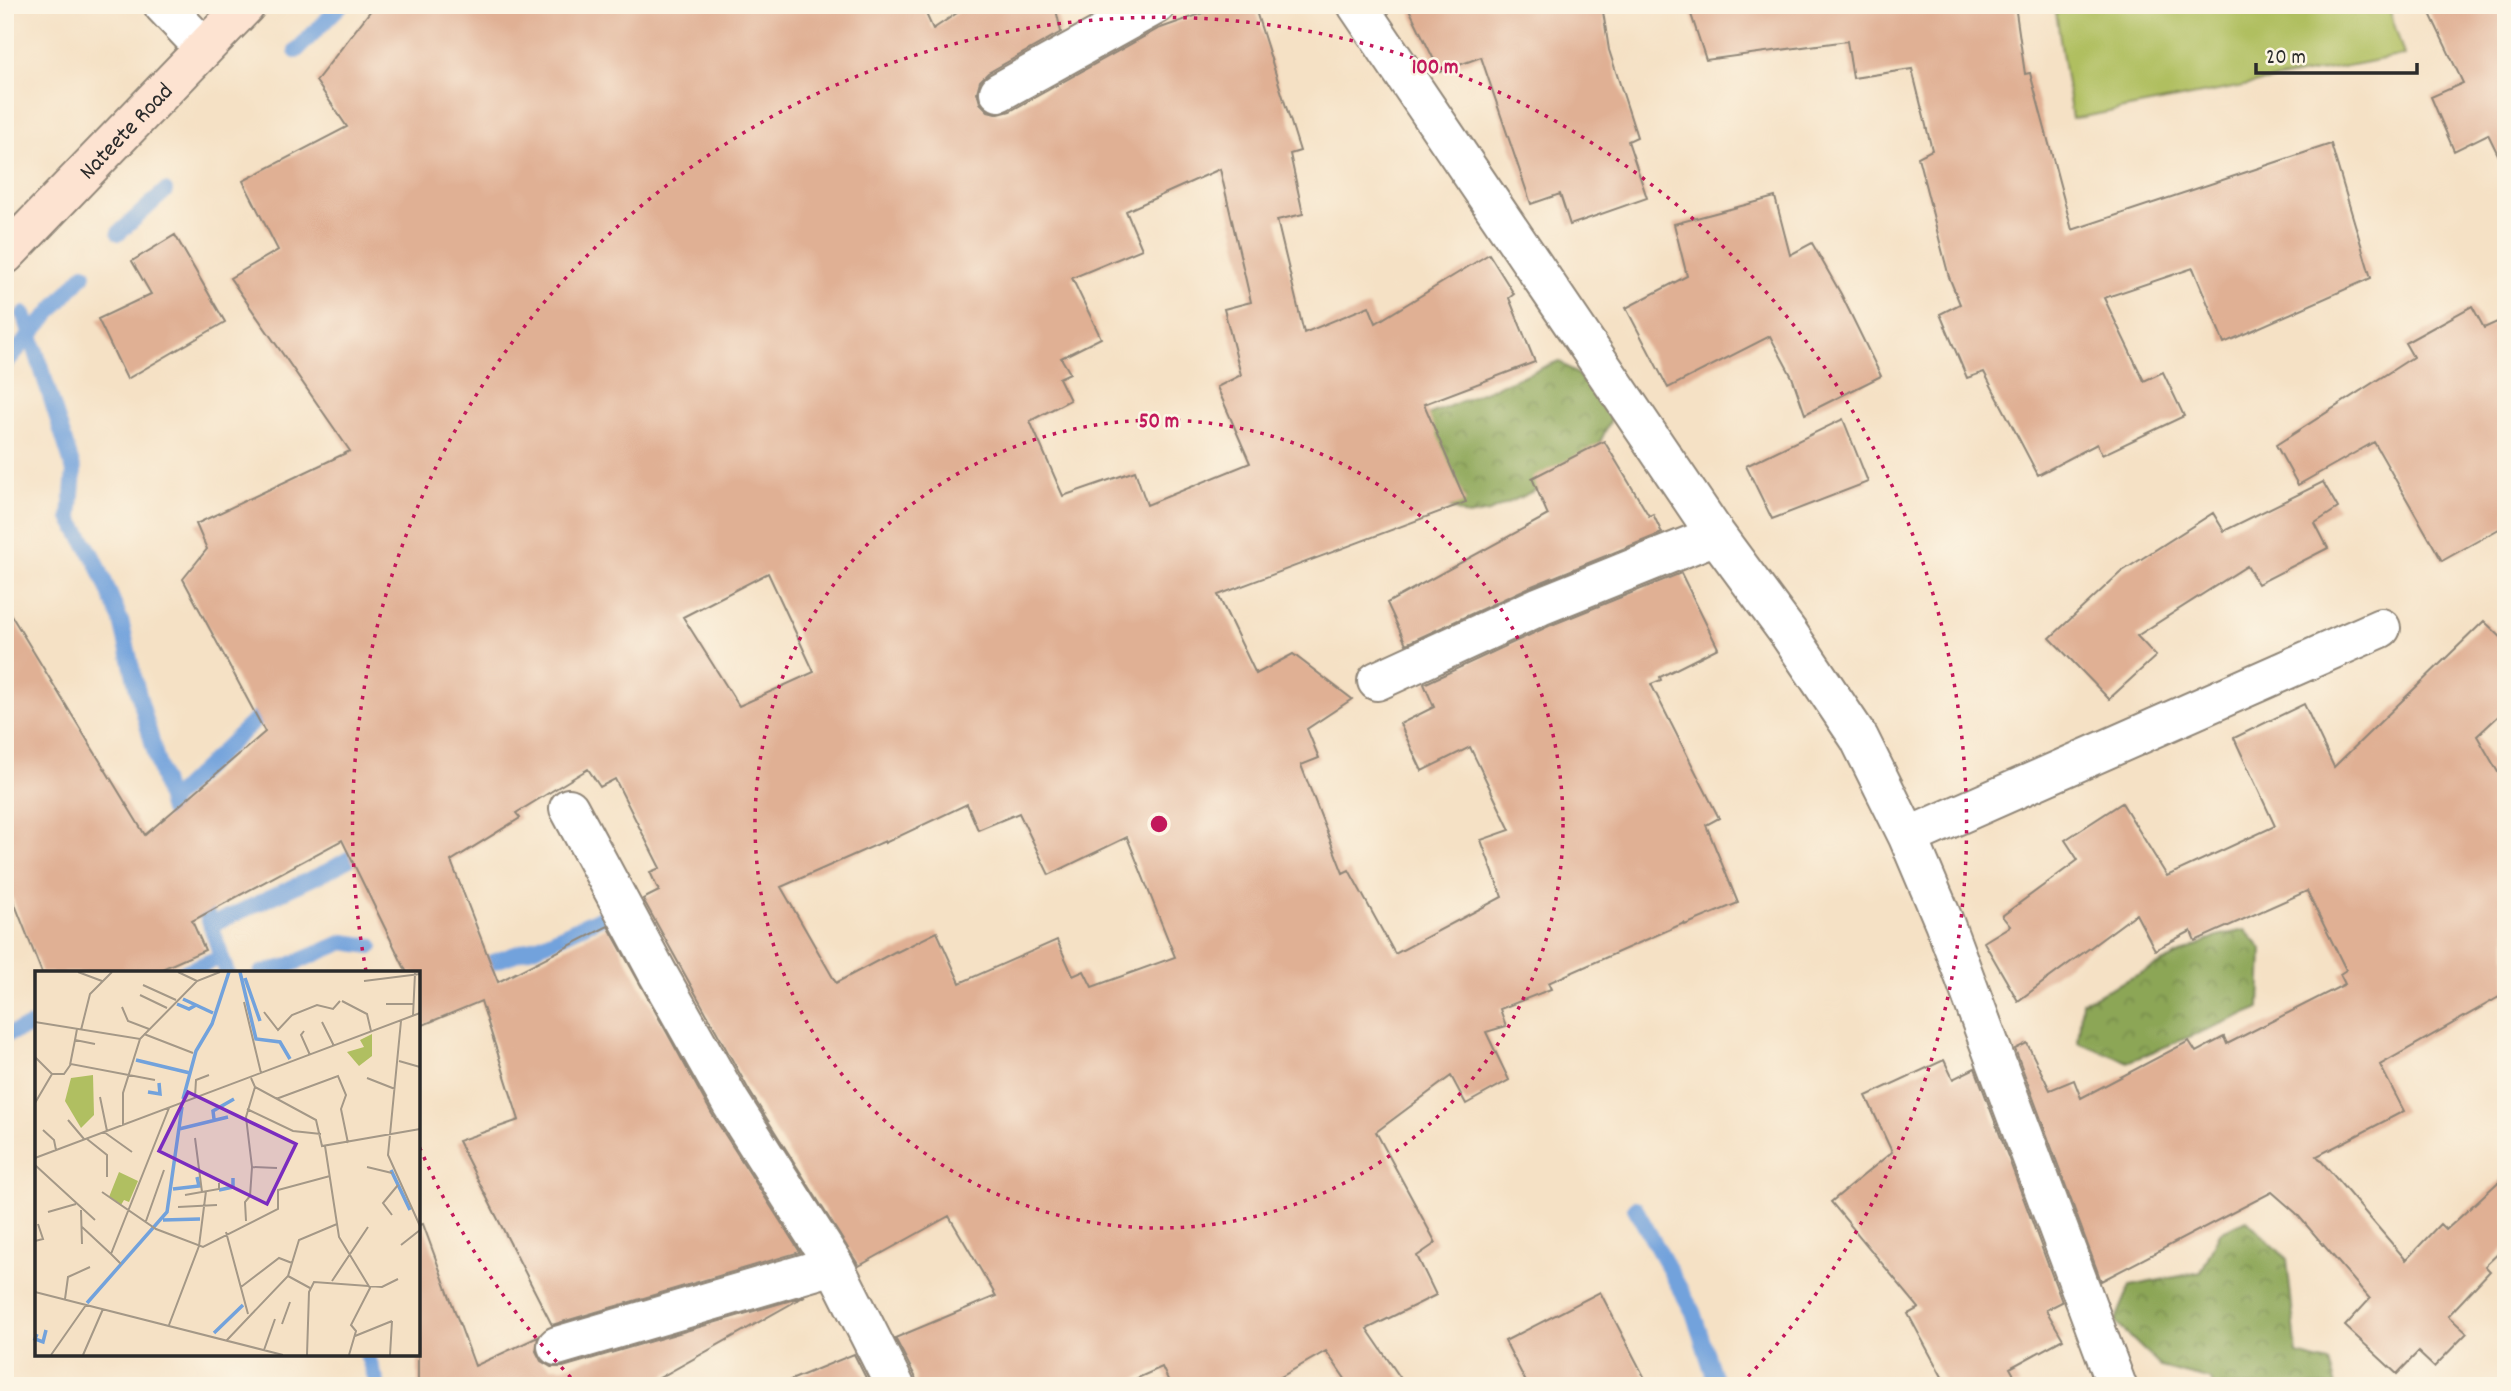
<svg xmlns="http://www.w3.org/2000/svg" width="2511" height="1391" font-family="Dekko,sans-serif">
<style>
.green{fill:#b0bf61;stroke:#6e7546;stroke-width:2}
.forest{fill:url(#forest-crowns);stroke:#5c6841;stroke-width:2}
.lines{fill:none;stroke-linecap:round;stroke-linejoin:round}
.stream{stroke:#72a2dc;stroke-width:16}
.building{fill:#e0b094;fill-rule:evenodd}
.street-casing{stroke:#908678;stroke-width:42}
.secondary-casing{stroke:#908678;stroke-width:42}
.street{stroke:#fff;stroke-width:38}
.secondary{stroke:#fde3d1;stroke-width:38}
.ring{fill:none;stroke:#c2185b;stroke-width:3.5;stroke-dasharray:3.5 7}
.labels{text-anchor:middle;stroke-width:5;stroke-linejoin:round;paint-order:stroke}
.street-label{font-size:24px;fill:#2b2b2b;stroke:#fcf5e5}
.inset-river{fill:none;stroke:#72a2dc;stroke-width:3.5}
.inset-road{fill:none;stroke:#a49887;stroke-width:2}
.view{fill:#7b2cbf;fill-opacity:0.15;stroke:#7b2cbf;stroke-width:3.5}
.inset-edge{fill:none;stroke:#2b2b2b;stroke-width:3.5}
.centre{fill:#c2185b;stroke:#fcf5e5;stroke-width:3.5}
.ring-label{font-size:21px;text-anchor:middle;font-weight:bold;fill:#c2185b;stroke:#fcf5e5;stroke-width:5;stroke-linejoin:round;paint-order:stroke}
</style>
<defs>
<pattern id="forest-crowns" width="20" height="18" patternUnits="userSpaceOnUse" patternTransform="scale(1.75)"><rect width="20" height="18" fill="#8ca657"/><path d="M2 6a3 3 0 1 1 6 0M12 15a3 3 0 1 1 6 0" fill="none" stroke="#738748"/></pattern>
</defs>
<rect width="100%" height="100%" fill="#fcf5e5"/>
<filter id="ink" filterUnits="userSpaceOnUse"><feTurbulence type="fractalNoise" baseFrequency=".0143" numOctaves="2"/><feDisplacementMap in="SourceGraphic" scale="14" xChannelSelector="R" yChannelSelector="G"/><feConvolveMatrix kernelMatrix="1 2 1 2 8 2 1 2 1" color-interpolation-filters="sRGB"/></filter>
<filter id="wash" filterUnits="userSpaceOnUse"><feTurbulence type="fractalNoise" baseFrequency=".00686" numOctaves="4" result="noise"/><feDisplacementMap in="SourceGraphic" scale="28" xChannelSelector="R" yChannelSelector="G"/><feGaussianBlur stdDeviation="1.57" result="paint"/><feColorMatrix in="noise" values="0 0 0 0 0 0 0 0 0 0 0 0 0 0 0 0 0 1.4 0 .05"/><feComposite in="paint" operator="in"/></filter>
<g filter="url(#wash)">
<rect width="100%" height="100%" fill="#f5e1c5"/>
<!-- green -->
<path class="green" d="M 2055,5 L 2388,5 L 2404,55 L 2072,119 Z"/>
<!-- forest -->
<path class="forest" d="M 1559,361 L 1577,374 L 1615,411 L 1589,465 L 1489,512 L 1468,516 L 1439,503 L 1408,423 Z
M 2245,930 L 2262,949 L 2260,1008 L 2128,1062 L 2078,1042 L 2082,1002 L 2217,936 Z
M 2247,1220 L 2287,1259 L 2297,1355 L 2329,1363 L 2336,1386 L 2213,1386 L 2211,1380 L 2161,1367 L 2115,1322 L 2130,1286 L 2201,1272 L 2220,1232 Z"/>
<g class="lines">
<!-- stream -->
<path class="stream" d="M 296,51 L 341,5
M 119,233 L 165,191
M 24,314 L 74,471 L 70,518 L 96,561 L 121,621 L 136,685 L 171,810
M 5,364 L 84,274
M 169,802 L 271,705
M 200,894 L 227,973
M 211,925 L 328,871 L 368,848
M 473,969 L 541,945 L 624,907
M 182,973 L 221,957
M 261,973 L 285,967 L 344,942 L 371,946
M 5,1035 L 37,1024
M 1635,1208 L 1693,1312 L 1717,1386
M 367,1354 L 378,1386"/>
</g>
<g id="blocks">
<!-- building -->
<path class="building" d="M 375,5 L 922,5 L 933,29 L 969,5 L 1055,5 L 1061,32 L 988,73 L 980,81 L 977,92 L 980,103 L 988,111 L 999,114 L 1010,111 L 1158,29 L 1226,5 L 1254,5 L 1300,151 L 1290,154 L 1303,214 L 1277,220 L 1304,333 L 1369,306 L 1376,323 L 1489,254 L 1514,294 L 1509,298 L 1535,362 L 1424,404 L 1466,502 L 1218,595 L 1256,674 L 1293,654 L 1352,699 L 1307,729 L 1319,758 L 1301,765 L 1343,873 L 1349,870 L 1395,954 L 1502,897 L 1481,840 L 1510,830 L 1470,747 L 1422,771 L 1400,724 L 1434,707 L 1424,684 L 1549,626 L 1681,573 L 1718,648 L 1660,677 L 1661,680 L 1651,684 L 1719,818 L 1706,825 L 1738,903 L 1685,925 L 1684,923 L 1548,983 L 1551,989 L 1500,1009 L 1506,1026 L 1486,1032 L 1509,1080 L 1466,1104 L 1451,1076 L 1376,1132 L 1436,1243 L 1417,1256 L 1436,1295 L 1367,1329 L 1406,1386 L 1350,1386 L 1326,1351 L 1265,1386 L 1171,1386 L 1162,1367 L 1120,1386 L 917,1386 L 915,1376 L 895,1338 L 996,1296 L 949,1216 L 859,1266 L 750,1092 L 643,899 L 659,891 L 650,872 L 660,868 L 615,779 L 600,787 L 588,769 L 516,813 L 520,818 L 451,861 L 498,982 L 608,926 L 712,1114 L 800,1252 L 552,1325 L 458,1141 L 519,1120 L 481,1001 L 418,1027 L 418,973 L 407,973 L 342,840 L 192,921 L 205,950 L 153,973 L 42,973 L 5,879 L 5,605 L 145,835 L 265,732 L 183,579 L 207,549 L 196,524 L 350,451 L 230,278 L 278,250 L 243,181 L 347,127 L 316,81 ZM 1220,169 L 1251,302 L 1224,309 L 1241,375 L 1217,387 L 1250,463 L 1147,505 L 1135,471 L 1063,496 L 1030,421 L 1070,400 L 1059,378 L 1070,373 L 1061,358 L 1101,338 L 1072,278 L 1142,249 L 1126,211 ZM 768,573 L 814,672 L 739,706 L 683,617 ZM 967,804 L 978,830 L 1019,813 L 1049,875 L 1127,837 L 1175,957 L 1092,987 L 1084,971 L 1073,976 L 1057,940 L 960,983 L 937,932 L 897,952 L 896,951 L 836,983 L 781,887 L 885,841 L 885,843 Z
M 1407,5 L 1602,5 L 1609,50 L 1637,137 L 1628,141 L 1647,198 L 1570,225 L 1560,194 L 1531,204 L 1481,57 L 1440,72 Z
M 1688,5 L 2015,5 L 2025,74 L 2030,73 L 2072,230 L 2331,144 L 2371,278 L 2224,343 L 2193,268 L 2104,298 L 2144,381 L 2163,372 L 2184,416 L 2102,455 L 2097,444 L 2038,475 L 1984,372 L 1967,378 L 1940,314 L 1960,304 L 1949,277 L 1918,157 L 1932,150 L 1912,69 L 1853,78 L 1847,41 L 1706,60 Z
M 2426,5 L 2506,5 L 2506,171 L 2488,134 L 2454,151 L 2431,97 L 2463,83 Z
M 1775,197 L 1790,255 L 1812,243 L 1841,294 L 1881,376 L 1805,414 L 1792,377 L 1770,336 L 1668,388 L 1626,308 L 1687,276 L 1674,224 Z
M 175,235 L 225,322 L 127,379 L 98,319 L 151,294 L 132,261 Z
M 2472,306 L 2484,328 L 2506,318 L 2506,525 L 2442,561 L 2374,442 L 2298,485 L 2276,445 L 2413,357 L 2405,343 Z
M 1843,419 L 1868,482 L 1772,519 L 1746,466 Z
M 1604,441 L 1649,516 L 1653,514 L 1662,533 L 1532,586 L 1406,644 L 1387,603 L 1548,515 L 1532,478 Z
M 2323,482 L 2338,508 L 2315,523 L 2328,548 L 2258,584 L 2247,566 L 2137,636 L 2156,656 L 2109,699 L 2050,638 L 2121,572 L 2213,513 L 2224,531 Z
M 2484,621 L 2506,642 L 2506,709 L 2477,736 L 2506,786 L 2506,993 L 2380,1065 L 2404,1111 L 2317,1156 L 2406,1260 L 2440,1224 L 2446,1230 L 2506,1175 L 2506,1246 L 2485,1266 L 2490,1271 L 2448,1316 L 2467,1333 L 2434,1367 L 2418,1352 L 2397,1374 L 2345,1326 L 2370,1299 L 2296,1213 L 2272,1192 L 2101,1281 L 2015,1049 L 2027,1043 L 2050,1090 L 2074,1080 L 2081,1098 L 2189,1041 L 2196,1052 L 2224,1037 L 2227,1044 L 2345,984 L 2340,974 L 2346,970 L 2307,891 L 2195,941 L 2191,931 L 2155,950 L 2136,914 L 2018,1001 L 1984,942 L 2010,926 L 2002,916 L 2078,860 L 2065,840 L 2122,803 L 2167,876 L 2275,826 L 2234,738 L 2304,704 L 2334,767 Z
M 1944,1060 L 1953,1079 L 1975,1068 L 2062,1302 L 2046,1310 L 2063,1339 L 2010,1368 L 2020,1386 L 1947,1386 L 1908,1314 L 1919,1308 L 1831,1202 L 1892,1152 L 1866,1096 Z
M 423,1224 L 475,1366 L 538,1337 L 536,1351 L 541,1361 L 551,1367 L 563,1367 L 805,1296 L 645,1386 L 418,1386 L 418,1225 Z
M 1600,1292 L 1649,1386 L 1528,1386 L 1505,1341 Z
M 854,1354 L 870,1386 L 781,1386 L 781,1384 Z"/>
</g>
</g>
<g filter="url(#ink)">
<use href="#blocks" fill-opacity="0" stroke="#908678" stroke-width="2"/>
<g class="lines">
<defs>
<path id="street" d="M 163,5 L 204,48
M 1357,5 L 1716,535 L 1789,634 L 1859,738 L 1908,837 L 1944,922 L 2117,1386
M 999,92 L 1156,5
M 1377,681 L 1540,606 L 1716,535
M 569,808 L 657,972 L 731,1103 L 834,1265 L 895,1386
M 1908,837 L 2381,628
M 557,1346 L 834,1265"/>
<g id="secondary">
<path id="s1" d="M 5,255 L 246,5"/>
</g>
</defs>
<!-- street casing -->
<use href="#street" class="street-casing"/>
<!-- secondary casing -->
<use href="#secondary" class="secondary-casing"/>
<!-- street -->
<use href="#street" class="street"/>
<!-- secondary -->
<use href="#secondary" class="secondary"/>
</g>
</g>
<!-- distance rings -->
<g class="ring">
<circle cx="1159" cy="824" r="404"/>
<path d="M578 1385A807 807 0 0 1 419 1146M366 971A807 807 0 1 1 1740 1385"/>
</g>
<g class="labels">
<!-- street labels -->
<g class="street-label">
<text dy="8" stroke="none"><textPath href="#s1" startOffset="173">Nateete Road</textPath></text>
</g>
</g>
<!-- overview -->
<g transform="translate(35 971)">
<rect width="385" height="385" fill="#f5e1c5"/>
<path d="M 337,63 L 337,85 L 324,95 L 312,81 L 329,76 L 325,69 ZM 84,201 L 103,210 L 94,231 L 89,229 L 86,234 L 74,226 Z" fill="#b0bf61"/>
<path d="M 58,104 L 59,144 L 46,157 L 30,130 L 36,107 Z" fill="#b0bf61"/>
<path class="inset-river" d="M 205,1 L 221,68 L 245,71 L 255,88M 210,7 L 225,50M 148,28 L 178,42M 142,33 L 154,38 L 161,34M 101,89 L 155,102M 113,121 L 125,123 L 124,112M 148,128 L 161,80 L 177,53 L 194,1M 179,148 L 178,140 L 199,128M 144,158 L 193,146M 356,199 L 375,239M 138,218 L 164,215 L 162,206M 184,219 L 198,216 L 198,207M 128,249 L 165,248M 52,332 L 132,241 L 147,136M 179,362 L 208,334M 2,363 L 0,368 L 8,371 L 11,359"/>
<path class="inset-road" d="M 43,1 L 67,10M 143,1 L 162,10M 329,10 L 385,3M 108,14 L 141,29M 105,24 L 132,37M 307,30 L 332,43 L 336,60M 209,31 L 226,102M 351,33 L 379,33M 87,36 L 93,50 L 114,58M 229,41 L 243,59 L 257,44 L 282,34 L 298,38 L 305,30M 378,45 L 380,2M 366,50 L 353,184 L 385,255M 0,51 L 105,68 L 162,10 L 185,1M 287,51 L 299,75M 42,58 L 40,69 L 60,73M 46,59 L 55,23 L 77,1M 269,60 L 266,64 L 275,84M 109,63 L 158,82M 0,86 L 17,103M 364,90 L 385,96M 35,94 L 40,69M 216,107 L 220,116 L 281,149 L 287,175 L 385,158M 332,107 L 360,118M 65,126 L 72,160M 160,126 L 161,109 L 174,104M 241,128 L 303,105 L 311,124 L 306,138 L 313,172M 0,132 L 17,103 L 29,103 L 36,93 L 120,109M 212,138 L 258,160 L 286,163M 33,149 L 49,168M 88,154 L 88,122 L 105,68M 8,159 L 19,169 L 21,179M 69,161 L 97,181M 160,167 L 167,221M 52,168 L 72,184 L 72,206M 290,175 L 304,266 L 335,317 L 316,354 L 321,360 L 314,384M 0,187 L 385,42M 0,194 L 60,249M 217,196 L 242,197M 332,196 L 357,202M 67,221 L 121,258 L 168,276 L 243,238 L 243,219 L 295,205M 150,224 L 184,218 L 184,212M 143,236 L 182,234M 46,239 L 47,273M 13,241 L 41,233M 357,244 L 348,232 L 363,214M 111,250 L 129,199M 211,250 L 210,231 L 215,225 L 217,196 L 211,146 L 220,116M 47,256 L 76,283M 191,261 L 213,343M 0,270 L 8,268 L 3,253M 366,274 L 385,259M 86,293 L 76,283 L 134,137M 253,305 L 275,317M 297,310 L 333,256M 206,316 L 244,287 L 257,292M 0,321 L 248,384M 30,328 L 33,306 L 55,296M 247,353 L 255,331M 134,354 L 164,275 L 171,220M 320,365 L 357,350M 192,369 L 253,305 L 264,269 L 302,253M 229,379 L 240,348M 16,384 L 51,334M 48,384 L 68,338M 272,384 L 274,321 L 279,311 L 347,316 L 363,308M 355,384 L 357,350"/>
<path class="view" d="M 153,121 L 261,173 L 232,233 L 124,180 Z"/>
<rect width="385" height="385" class="inset-edge"/>
</g>
<circle cx="1159" cy="824" r="10" class="centre"/>
<g class="ring-label">
<text x="1435" y="73">100 m</text>
<text x="1159" y="427">50 m</text>
</g>
<!-- margin -->
<rect width="2511" height="1391" fill="none" stroke="#fcf5e5" stroke-width="28"/>
<!-- scale -->
<path d="M2256 63v10h161v-10" fill="none" stroke="#2b2b2b" stroke-width="3.5"/>
<text x="2266" y="63" font-size="21" fill="#2b2b2b" stroke="#fcf5e5" stroke-width="5" paint-order="stroke">20 m</text>
</svg>
